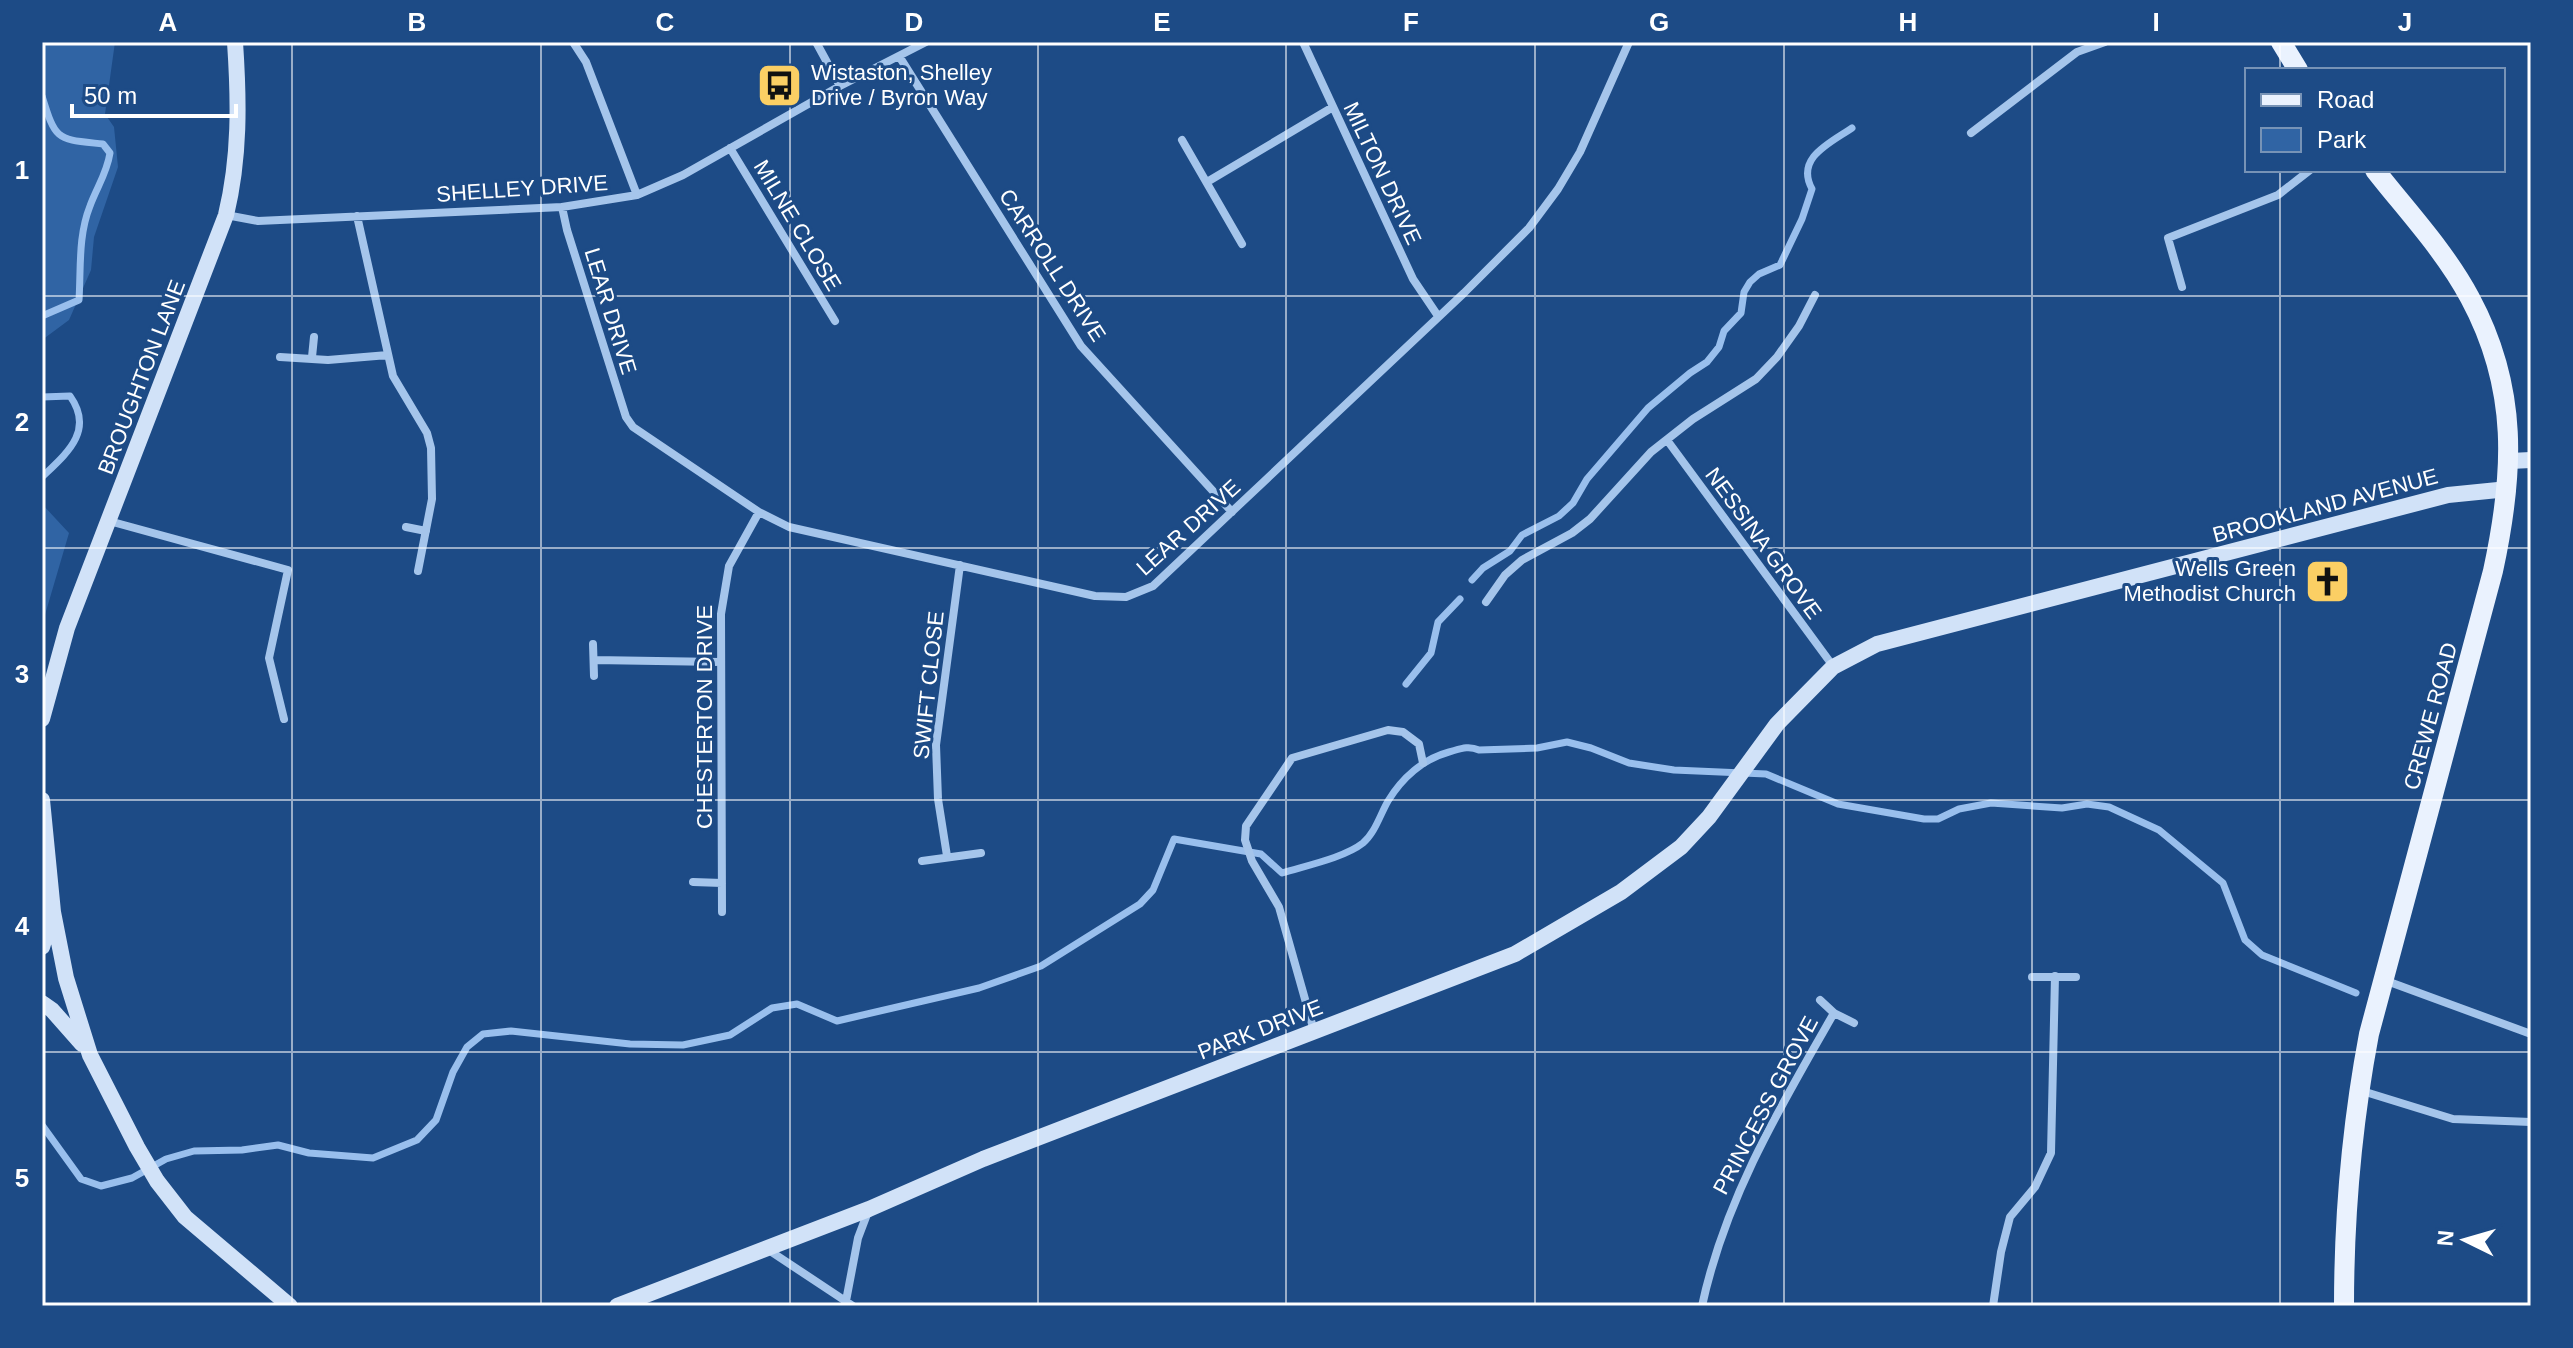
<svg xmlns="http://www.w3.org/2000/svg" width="2573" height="1348" font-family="Helvetica,sans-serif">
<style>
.green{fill:#3064a4}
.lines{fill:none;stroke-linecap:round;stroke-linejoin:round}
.stream{stroke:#99bfed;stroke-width:7}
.street{stroke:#a5c5eb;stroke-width:8}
.secondary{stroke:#d1e2f8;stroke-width:16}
.primary{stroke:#eaf2fe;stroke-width:20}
.grid{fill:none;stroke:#fff;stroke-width:2;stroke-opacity:0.55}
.labels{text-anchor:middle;stroke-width:6;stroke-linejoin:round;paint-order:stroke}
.poi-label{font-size:22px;fill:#fff;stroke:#1d4b86;text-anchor:start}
.street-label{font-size:22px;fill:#fff;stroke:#1d4b86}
.neatline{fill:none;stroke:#fff;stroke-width:3}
.grid-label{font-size:26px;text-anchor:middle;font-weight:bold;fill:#fff}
</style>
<rect width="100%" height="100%" fill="#1d4b86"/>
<!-- green -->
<path class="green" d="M 42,42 L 115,42 L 105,114 L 114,127 L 118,167 L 94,237 L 91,270 L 69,320 L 42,340 Z
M 42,504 L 69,533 L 42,625 Z"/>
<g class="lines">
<!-- stream -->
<path class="stream" d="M 42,96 C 56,142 57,139 103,144 L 110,153 C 107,173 97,187 90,206 C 78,236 81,268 79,300 L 42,316
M 42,397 L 70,396 C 95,431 66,454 42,477
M 1472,580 L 1483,568 L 1510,551 L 1522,535 L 1559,516 L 1573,503 L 1587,479 L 1648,408 L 1690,373 L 1707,362 L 1719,347 L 1724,331 L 1741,313 L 1744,292 L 1750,282 L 1759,274 L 1780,265 L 1802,219 L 1812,189 C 1795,158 1830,143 1852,128
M 1406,684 L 1431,653 L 1438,622 L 1460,599
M 42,1125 L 81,1179 L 101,1186 L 132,1178 L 166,1159 L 194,1151 L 242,1150 L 278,1145 L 309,1153 L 373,1158 L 417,1140 L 436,1120 L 453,1072 L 467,1047 L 483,1034 L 511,1031 L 630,1044 L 683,1045 L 730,1035 L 772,1008 L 797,1004 L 837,1021 L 979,988 L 1041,966 L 1140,904 L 1153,890 L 1174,839 L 1261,854 L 1282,873 C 1304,866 1344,858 1363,843 C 1375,833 1380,815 1388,801 C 1402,778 1423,759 1449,752 C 1460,749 1468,745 1479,750 L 1537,748 L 1567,742 L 1591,748 L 1629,763 L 1674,770 L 1766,774 L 1838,804 L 1924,819 L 1938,819 L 1959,809 L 1991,803 L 2062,808 L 2087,804 L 2109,807 L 2159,830 L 2223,883 L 2245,940 L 2262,955 L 2356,993"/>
<!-- street -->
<path class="street" d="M 573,42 L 586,62 L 637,195
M 816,42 L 840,86
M 1303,42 L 1413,279 L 1438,316
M 899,56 L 1081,346 L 1232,512
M 1971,133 L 2077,52 L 2105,42
M 1182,140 L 1242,244
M 730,148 L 835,321
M 1207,182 L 1333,107
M 562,207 L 567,230 L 626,417 L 633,427 L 759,512 L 789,527 L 1095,596 L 1126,597 L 1153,586 L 1464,293 L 1529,228 L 1558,189 L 1580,152 L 1629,42
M 226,215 L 258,221 L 562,207 L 637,195 L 683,175 L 840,86 L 926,42
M 357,216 L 393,376 L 427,433 L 431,448 L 432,499 L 418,571
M 2182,287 L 2168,238 L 2278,195 L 2310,170
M 280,357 L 328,360 L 388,355
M 312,357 L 314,337
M 1667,440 L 1833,666
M 109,521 L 288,570 L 269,658 L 284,719
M 406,527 L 426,531
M 1486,602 L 1505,575 L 1522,560 L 1572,533 L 1590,519 L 1651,452 L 1693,419 L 1756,379 L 1777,357 L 1799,326 L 1815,295
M 593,644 L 594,676
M 594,660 L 720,662
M 947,856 L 938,799 L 936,745 L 960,565
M 922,861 L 981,853
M 693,882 L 722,883
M 722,912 L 721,614 L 729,566 L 759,512
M 2032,977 L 2076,977
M 2384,980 L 2531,1034
M 1820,1000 L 1834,1013 L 1854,1023
M 1314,1031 L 1279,907 L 1252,861 L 1245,840 L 1246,826 L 1292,758 L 1388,730 L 1403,732 L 1419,744 L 1423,763
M 2359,1090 L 2453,1119 L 2531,1122
M 767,1249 L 853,1306
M 846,1301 L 858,1238 L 869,1209
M 1702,1306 C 1725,1199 1780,1107 1834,1013
M 1993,1306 L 2001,1252 L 2010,1217 L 2035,1187 L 2051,1153 L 2055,976"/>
<!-- secondary -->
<path class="secondary" d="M 2510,461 L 2531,460
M 42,719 L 67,628 L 226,215 C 240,157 239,101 235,42
M 42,800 L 53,912 L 66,978 L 90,1055 L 137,1147 L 157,1181 L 185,1217 L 290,1306
M 42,947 L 52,915
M 42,1003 L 52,1010 L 82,1044
M 617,1306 L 869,1209 L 983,1159 L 1515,954 L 1621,892 L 1681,847 L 1709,817 L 1777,724 L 1833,667 L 1877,644 L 2448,495 L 2508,489"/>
<!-- primary -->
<path class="primary" d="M 2281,42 L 2298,70
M 2344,1306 C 2344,1214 2352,1124 2369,1034 L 2493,571 C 2514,474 2519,389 2470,298 C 2445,251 2407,211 2375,170"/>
</g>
<!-- grid -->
<path class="grid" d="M 292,42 L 292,1306M 541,42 L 541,1306M 790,42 L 790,1306M 1038,42 L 1038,1306M 1286,42 L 1286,1306M 1535,42 L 1535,1306M 1784,42 L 1784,1306M 2032,42 L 2032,1306M 2280,42 L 2280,70M 2280,170 L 2280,1306M 42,296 L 2531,296M 42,548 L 2531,548M 42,800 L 2531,800M 42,1052 L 2531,1052"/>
<!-- icons -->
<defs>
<symbol id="bus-square" viewBox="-11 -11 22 22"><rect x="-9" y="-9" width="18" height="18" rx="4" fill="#fbcf64" stroke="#1d4b86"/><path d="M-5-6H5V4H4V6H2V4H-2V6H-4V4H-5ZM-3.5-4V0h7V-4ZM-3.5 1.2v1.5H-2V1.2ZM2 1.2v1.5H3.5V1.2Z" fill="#111"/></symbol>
<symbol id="church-square" viewBox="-11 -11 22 22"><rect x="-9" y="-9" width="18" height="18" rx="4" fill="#fbcf64" stroke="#1d4b86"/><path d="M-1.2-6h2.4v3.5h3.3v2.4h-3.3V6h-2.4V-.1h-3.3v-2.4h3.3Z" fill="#111"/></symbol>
</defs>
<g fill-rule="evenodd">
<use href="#bus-square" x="754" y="60" width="51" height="51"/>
<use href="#church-square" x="2302" y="556" width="51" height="51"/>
</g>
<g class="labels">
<!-- poi labels -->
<g class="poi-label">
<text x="811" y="80">Wistaston, Shelley<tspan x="811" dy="25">Drive / Byron Way</tspan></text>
<text x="2296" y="576" text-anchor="end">Wells Green<tspan x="2296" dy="25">Methodist Church</tspan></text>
</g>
<!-- street labels -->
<g class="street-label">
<text transform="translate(1383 173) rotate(65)" y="8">MILTON DRIVE</text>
<text transform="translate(522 188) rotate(-4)" y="8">SHELLEY DRIVE</text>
<text transform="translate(798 225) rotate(59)" y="8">MILNE CLOSE</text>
<text transform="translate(1053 265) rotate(57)" y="8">CARROLL DRIVE</text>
<text transform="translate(611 311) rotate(73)" y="8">LEAR DRIVE</text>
<text transform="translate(141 377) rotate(-69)" y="8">BROUGHTON LANE</text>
<text transform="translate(2325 505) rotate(-15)" y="8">BROOKLAND AVENUE</text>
<text transform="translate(1188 527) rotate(-42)" y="8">LEAR DRIVE</text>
<text transform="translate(1764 543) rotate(54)" y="8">NESSINA GROVE</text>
<text transform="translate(928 685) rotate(-84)" y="8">SWIFT CLOSE</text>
<text transform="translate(2430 716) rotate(-75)" y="8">CREWE ROAD</text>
<text transform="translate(704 717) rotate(-90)" y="8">CHESTERTON DRIVE</text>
<text transform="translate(1260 1029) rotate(-21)" y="8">PARK DRIVE</text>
<text transform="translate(1765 1105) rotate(-62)" y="8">PRINCESS GROVE</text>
</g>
</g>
<!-- border -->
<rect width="2573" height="1348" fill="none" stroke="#1d4b86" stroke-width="88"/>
<!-- legend -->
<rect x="2245" y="68" width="260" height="104" fill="#1d4b86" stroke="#7793b6" stroke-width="2"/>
<rect x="2261" y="94" width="40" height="12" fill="#eaf2fe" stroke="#7793b6" stroke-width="2"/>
<text x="2317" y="108" font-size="24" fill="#ffffff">Road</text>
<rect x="2261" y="128" width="40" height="24" fill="#3064a4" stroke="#7793b6" stroke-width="2"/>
<text x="2317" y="148" font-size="24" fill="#ffffff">Park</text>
<!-- north arrow -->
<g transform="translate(2465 1240) rotate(275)" stroke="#1d4b86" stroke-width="6" paint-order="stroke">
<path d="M0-6L14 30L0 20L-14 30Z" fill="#ffffff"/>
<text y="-12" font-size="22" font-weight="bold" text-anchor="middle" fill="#ffffff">N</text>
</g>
<!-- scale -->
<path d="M72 104v12h164v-12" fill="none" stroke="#ffffff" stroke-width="4"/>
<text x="84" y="104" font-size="24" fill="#ffffff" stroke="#1d4b86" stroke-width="6" paint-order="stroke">50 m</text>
<rect x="44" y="44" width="2485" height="1260" class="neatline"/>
<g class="grid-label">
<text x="168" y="31">A</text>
<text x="417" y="31">B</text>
<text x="665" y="31">C</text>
<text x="914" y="31">D</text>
<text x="1162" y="31">E</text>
<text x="1411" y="31">F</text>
<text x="1659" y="31">G</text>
<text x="1908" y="31">H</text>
<text x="2156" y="31">I</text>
<text x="2405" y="31">J</text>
<text x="22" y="179">1</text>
<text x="22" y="431">2</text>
<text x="22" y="683">3</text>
<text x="22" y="935">4</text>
<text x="22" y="1187">5</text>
</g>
</svg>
